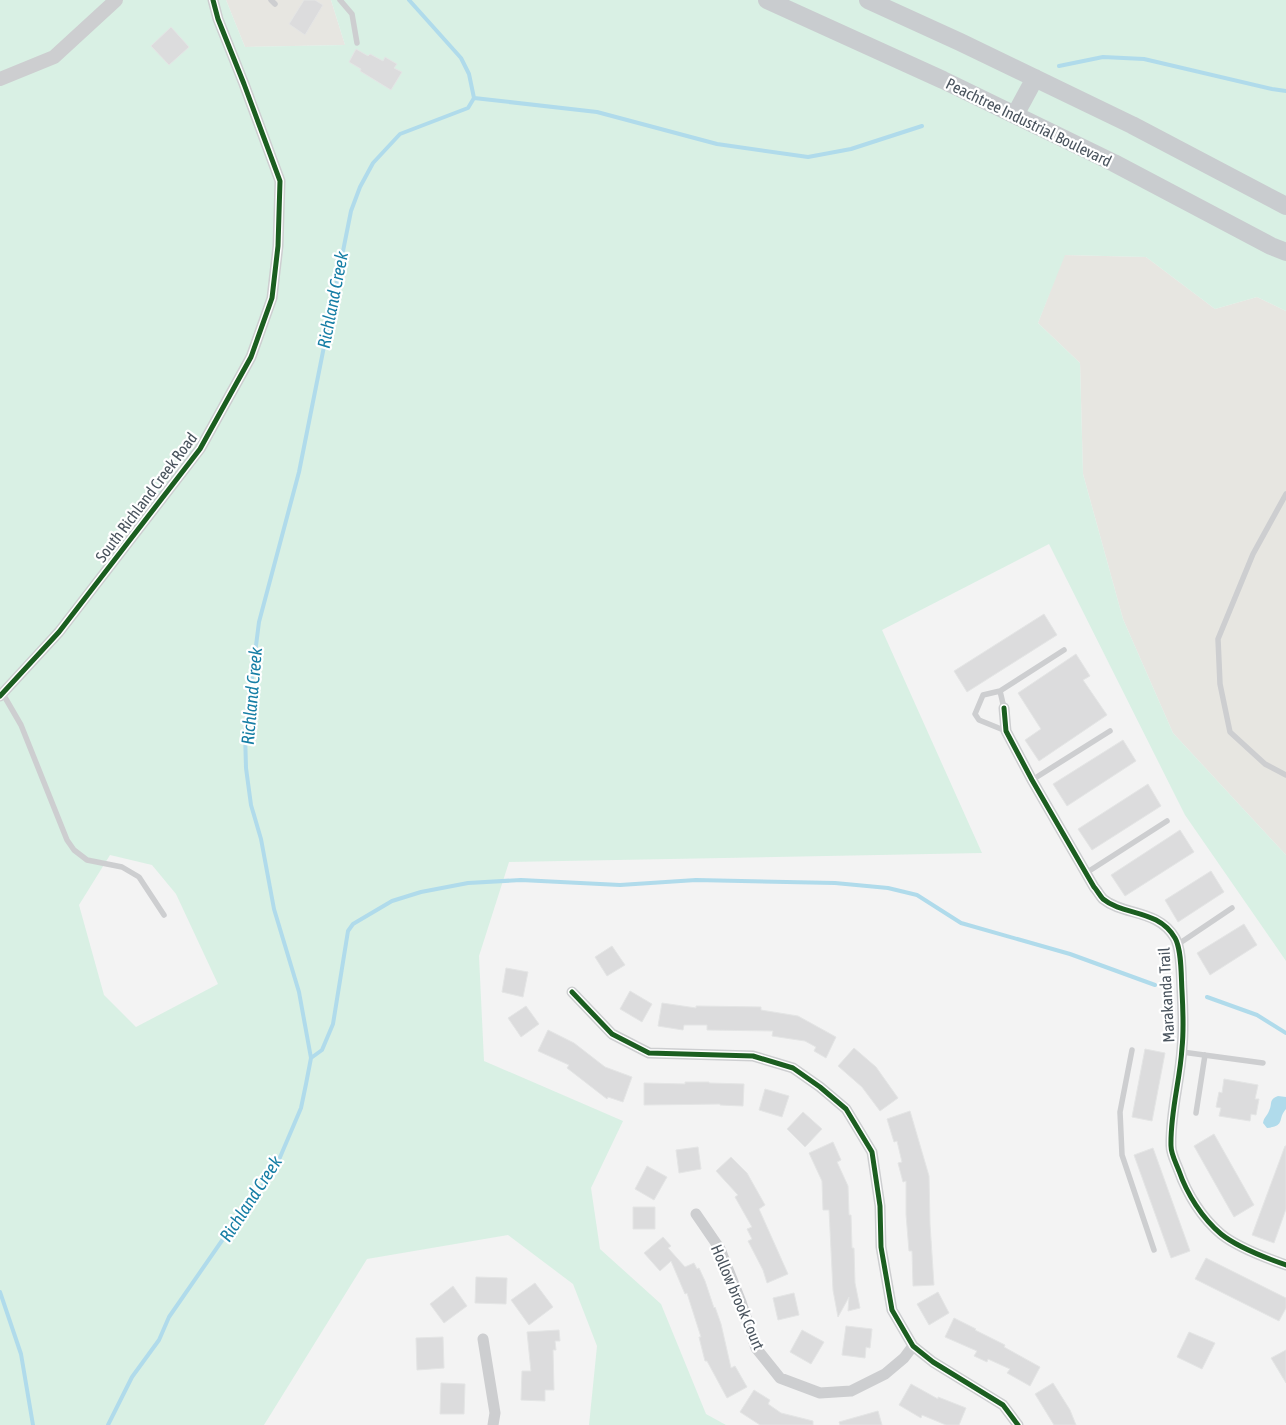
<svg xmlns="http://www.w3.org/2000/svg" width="1286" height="1425" font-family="'Asap Condensed',sans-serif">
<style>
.commercial{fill:#e7e6e1}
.green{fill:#d9f0e4;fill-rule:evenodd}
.water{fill:#b0dbeb}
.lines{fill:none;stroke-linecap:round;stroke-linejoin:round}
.stream{stroke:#b0dbeb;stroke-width:4}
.building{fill:#dcdcdd;stroke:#e4e5e5}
.service{stroke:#cdced0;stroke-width:5.5}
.minor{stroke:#cdced0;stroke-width:11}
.tertiary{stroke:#cdced0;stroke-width:14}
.primary{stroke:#c9cccf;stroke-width:18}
.cycleway-casing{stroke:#fff;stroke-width:8}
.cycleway{stroke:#1b5e20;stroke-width:5}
.labels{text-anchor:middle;stroke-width:4.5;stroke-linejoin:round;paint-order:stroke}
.street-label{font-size:16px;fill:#4a545e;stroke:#fff}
.water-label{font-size:18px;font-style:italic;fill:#167ea5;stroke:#fff}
</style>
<rect width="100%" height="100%" fill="#f3f3f3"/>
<!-- commercial -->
<path class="commercial" d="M 226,0 L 331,0 L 345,45 L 245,47 Z
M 1064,255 L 1146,257 L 1215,309 L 1257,297 L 1286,311 L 1286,855 L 1173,733 L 1123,619 L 1083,474 L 1080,363 L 1038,323 Z"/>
<!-- green -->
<path class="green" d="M 0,0 L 226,0 L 245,47 L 345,45 L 331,0 L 1286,0 L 1286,311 L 1257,297 L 1215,309 L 1146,257 L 1065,255 L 1038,323 L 1080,363 L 1083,474 L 1123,619 L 1173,733 L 1286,855 L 1286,961 L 1185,815 L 1049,544 L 882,630 L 982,853 L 509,862 L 479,956 L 484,1061 L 623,1121 L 591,1188 L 600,1249 L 661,1304 L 706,1414 L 726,1425 L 589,1425 L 597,1346 L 573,1284 L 508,1235 L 367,1259 L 264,1425 L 0,1425 ZM 110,855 L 152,865 L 176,894 L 218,984 L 136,1027 L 104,995 L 79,905 Z"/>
<!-- water -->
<path class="water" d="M 1278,1096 L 1286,1097 L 1286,1109 C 1277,1119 1286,1126 1267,1128 L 1263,1123 C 1264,1117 1267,1116 1269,1111 C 1273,1103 1268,1100 1278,1096 Z"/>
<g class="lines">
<!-- stream -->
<path class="stream" d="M 1059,66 L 1103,57 L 1144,59 L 1272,89 L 1286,91
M 474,98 L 597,112 L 717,144 L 808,157 L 851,149 L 922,126
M 1207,997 L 1257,1015 L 1286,1033
M 311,1058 L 322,1050 L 333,1024 L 348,931 L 353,924 L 392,901 L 421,892 L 468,883 L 521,880 L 620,885 L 696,880 L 835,883 L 888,888 L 917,895 L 961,923 L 1070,954 L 1155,985
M 0,1292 L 21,1354 L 33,1425
M 108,1425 L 132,1377 L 159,1340 L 169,1317 L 239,1216 L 275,1169 L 301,1108 L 306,1084 L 311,1058 L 299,992 L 274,909 L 261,839 L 251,805 L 246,768 L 245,732 L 259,622 L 299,472 L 351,211 L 360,187 L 373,163 L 400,134 L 468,108 L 474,98 L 469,74 L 461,58 L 409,0"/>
</g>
<!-- building -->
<path class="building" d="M 304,0 L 315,0 L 323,5 L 305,35 L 289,24 Z
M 171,27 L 189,47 L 169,65 L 151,46 Z
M 356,49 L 368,56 L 370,54 L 383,61 L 385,57 L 397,64 L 394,68 L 402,72 L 391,90 L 360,71 L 361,69 L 349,62 Z
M 1044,614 L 1057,635 L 967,692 L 954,671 Z
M 1076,654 L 1090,676 L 1083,680 L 1107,715 L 1039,761 L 1025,740 L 1041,729 L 1018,693 Z
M 1123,740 L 1136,761 L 1067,806 L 1053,784 Z
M 1148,784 L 1161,806 L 1092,850 L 1078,829 Z
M 1180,830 L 1194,852 L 1125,896 L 1111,875 Z
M 1211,871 L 1224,892 L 1178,922 L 1165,900 Z
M 1244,924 L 1257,945 L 1210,975 L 1197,953 Z
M 612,946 L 625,965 L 607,976 L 595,957 Z
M 506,968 L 528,972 L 523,997 L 502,992 Z
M 630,991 L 652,1004 L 642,1022 L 620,1009 Z
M 662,1003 L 696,1008 L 696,1006 L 761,1007 L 761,1010 L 798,1016 L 836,1037 L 826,1058 L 814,1051 L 816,1047 L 805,1041 L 772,1036 L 773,1031 L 707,1030 L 707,1025 L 684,1025 L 683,1030 L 658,1026 Z
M 526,1006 L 539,1024 L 521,1037 L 508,1018 Z
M 548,1030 L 574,1043 L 605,1067 L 632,1077 L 623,1102 L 608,1097 L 607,1099 L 567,1068 L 569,1065 L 538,1051 Z
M 854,1048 L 876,1067 L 898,1098 L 880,1111 L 862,1087 L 838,1066 Z
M 1145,1049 L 1165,1053 L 1152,1121 L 1132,1117 Z
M 1224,1079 L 1258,1085 L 1255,1099 L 1259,1099 L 1256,1115 L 1251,1114 L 1250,1121 L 1219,1116 L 1221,1108 L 1216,1107 L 1219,1092 L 1222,1093 Z
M 685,1082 L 709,1082 L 709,1083 L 744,1084 L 743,1106 L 720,1105 L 720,1104 L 644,1105 L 644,1083 L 685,1084 Z
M 765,1089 L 789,1096 L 782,1117 L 759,1110 Z
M 910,1111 L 929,1176 L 930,1224 L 934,1285 L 913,1286 L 912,1251 L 909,1251 L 906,1214 L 906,1181 L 903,1182 L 898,1163 L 902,1162 L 897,1141 L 894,1142 L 887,1119 Z
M 803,1112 L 822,1129 L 805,1147 L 787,1129 Z
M 1214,1134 L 1254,1205 L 1234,1217 L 1194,1146 Z
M 833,1142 L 841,1160 L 837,1162 L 848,1186 L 849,1215 L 851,1215 L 852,1248 L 854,1248 L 855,1283 L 860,1308 L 848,1311 L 849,1297 L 838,1317 L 833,1290 L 829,1210 L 823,1210 L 822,1181 L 809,1153 Z
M 1285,1146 L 1286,1146 L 1286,1209 L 1274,1243 L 1252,1235 Z
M 698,1147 L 701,1169 L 679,1173 L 676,1150 Z
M 1153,1148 L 1190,1251 L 1171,1258 L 1134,1155 Z
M 731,1157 L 747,1173 L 765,1205 L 759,1209 L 788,1274 L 767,1283 L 763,1270 L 748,1241 L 752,1239 L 747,1229 L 752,1227 L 735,1197 L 738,1195 L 716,1171 Z
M 647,1166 L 667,1177 L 654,1200 L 635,1189 Z
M 633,1207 L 655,1207 L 655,1229 L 633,1229 Z
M 663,1237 L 671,1246 L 668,1248 L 685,1267 L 694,1263 L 697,1269 L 699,1268 L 705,1281 L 714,1308 L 715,1307 L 721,1324 L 731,1368 L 735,1366 L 747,1387 L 727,1398 L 707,1361 L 705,1361 L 699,1337 L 701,1337 L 687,1293 L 685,1294 L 671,1261 L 660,1271 L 644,1253 Z
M 1206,1258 L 1286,1298 L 1286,1308 L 1279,1321 L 1195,1279 Z
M 476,1277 L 507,1278 L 506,1304 L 475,1303 Z
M 535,1283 L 553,1307 L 529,1325 L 511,1300 Z
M 453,1286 L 467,1306 L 444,1323 L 430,1304 Z
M 938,1292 L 949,1313 L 929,1325 L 917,1304 Z
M 794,1293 L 799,1315 L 778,1320 L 773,1298 Z
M 954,1318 L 976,1329 L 975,1330 L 1005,1345 L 1004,1347 L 1040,1367 L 1030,1386 L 1007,1373 L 1010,1369 L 988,1359 L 987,1362 L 974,1356 L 977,1351 L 945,1337 Z
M 846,1326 L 872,1329 L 870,1348 L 866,1347 L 865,1358 L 842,1355 Z
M 559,1330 L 560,1341 L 555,1341 L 556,1350 L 553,1350 L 554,1390 L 545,1390 L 545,1401 L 521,1400 L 522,1371 L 531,1371 L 527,1332 Z
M 802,1330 L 824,1342 L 811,1364 L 790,1352 Z
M 1189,1332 L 1215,1343 L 1202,1369 L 1177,1357 Z
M 443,1337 L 444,1368 L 417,1370 L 416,1338 Z
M 1286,1350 L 1286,1383 L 1271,1358 Z
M 441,1383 L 465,1384 L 464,1414 L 440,1414 Z
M 1053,1383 L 1070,1410 L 1076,1425 L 1054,1425 L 1035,1394 Z
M 911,1384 L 938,1399 L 938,1397 L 966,1408 L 959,1425 L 946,1425 L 922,1415 L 921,1418 L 899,1405 Z
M 754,1390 L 770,1400 L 768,1404 L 781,1413 L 813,1421 L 813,1425 L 760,1425 L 740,1412 Z
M 878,1411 L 882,1425 L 840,1425 L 839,1422 Z"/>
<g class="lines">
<!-- service -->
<path class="service" d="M 271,0 L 275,4
M 340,0 L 352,14 L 357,43
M 1286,494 L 1253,554 L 1218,639 L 1220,684 L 1230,732 L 1265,764 L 1286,775
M 1000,691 L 983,695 L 975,714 L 979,720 L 1006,731
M 3,694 L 21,725 L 67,840 L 74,850 L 87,860 L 122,867 L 139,877 L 164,915
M 1004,708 L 1000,691 L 1064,650
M 1032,780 L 1110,731
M 1086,873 L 1167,821
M 1177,945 L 1232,908
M 1132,1050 L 1120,1112 L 1122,1155 L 1154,1250
M 1182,1052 L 1263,1063
M 1196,1113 L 1205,1055"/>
<!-- minor -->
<path class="minor" d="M 0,696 L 59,632 L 200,449 L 251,357 L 272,298 L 278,246 L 280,181 L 244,84 L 218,19 L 213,0
M 1004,708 L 1006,731 L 1032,780 L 1094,887 C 1097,890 1100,896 1103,899 C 1124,916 1158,909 1175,938 C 1182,950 1181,977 1182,991 C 1183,1009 1184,1029 1182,1048 C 1180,1081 1170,1113 1171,1146 C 1171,1154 1176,1163 1179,1171 C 1187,1194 1202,1218 1221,1234 C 1237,1247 1266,1258 1286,1265
M 572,992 L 612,1034 L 649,1053 L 753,1056 L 793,1068 L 820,1087 L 846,1109 L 872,1152 L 880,1206 L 881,1247 L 892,1310 L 913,1346 L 933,1362 L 1003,1405 L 1018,1425
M 696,1214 L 720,1249 L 741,1302 L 756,1348 L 780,1378 L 820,1393 L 851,1391 L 885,1374 L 904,1358 L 913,1346
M 483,1339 L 495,1413 L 493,1425"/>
<!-- tertiary -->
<path class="tertiary" d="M 0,79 L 54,57 L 116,0"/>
<!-- primary -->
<path class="primary" d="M 767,0 L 943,80 L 1114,163 L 1271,246 L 1286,252
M 868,0 L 960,42 L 1132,125 L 1286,206
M 1015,115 L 1035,78"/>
<defs>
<path id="cycleway" d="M 0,696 L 59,632 L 200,449 L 251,357 L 272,298 L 278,246 L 280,181 L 244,84 L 218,19 L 213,0
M 1004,708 L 1006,731 L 1032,780 L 1094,887 C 1097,890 1100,896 1103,899 C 1124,916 1158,909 1175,938 C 1182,950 1181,977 1182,991 C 1183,1009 1184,1029 1182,1048 C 1180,1081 1170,1113 1171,1146 C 1171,1154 1176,1163 1179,1171 C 1187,1194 1202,1218 1221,1234 C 1237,1247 1266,1258 1286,1265
M 572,992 L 612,1034 L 649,1053 L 753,1056 L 793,1068 L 820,1087 L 846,1109 L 872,1152 L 880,1206 L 881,1247 L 892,1310 L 913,1346 L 933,1362 L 1003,1405 L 1018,1425"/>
</defs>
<!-- cycleway casing -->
<use href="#cycleway" class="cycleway-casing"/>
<!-- cycleway -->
<use href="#cycleway" class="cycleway"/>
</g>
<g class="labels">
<!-- street labels -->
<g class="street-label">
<text transform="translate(1029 122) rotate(26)" y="6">Peachtree Industrial Boulevard</text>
<text transform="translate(146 497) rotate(-53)" y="6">South Richland Creek Road</text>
<text transform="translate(1166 995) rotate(-93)" y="6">Marakanda Trail</text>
<text transform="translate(738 1297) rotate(67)" y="6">Hollow brook Court</text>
</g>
<!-- water labels -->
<g class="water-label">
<text transform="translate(333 300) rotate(-79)" y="6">Richland Creek</text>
<text transform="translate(252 696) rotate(-85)" y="6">Richland Creek</text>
<text transform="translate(251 1199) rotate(-57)" y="6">Richland Creek</text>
</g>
</g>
</svg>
